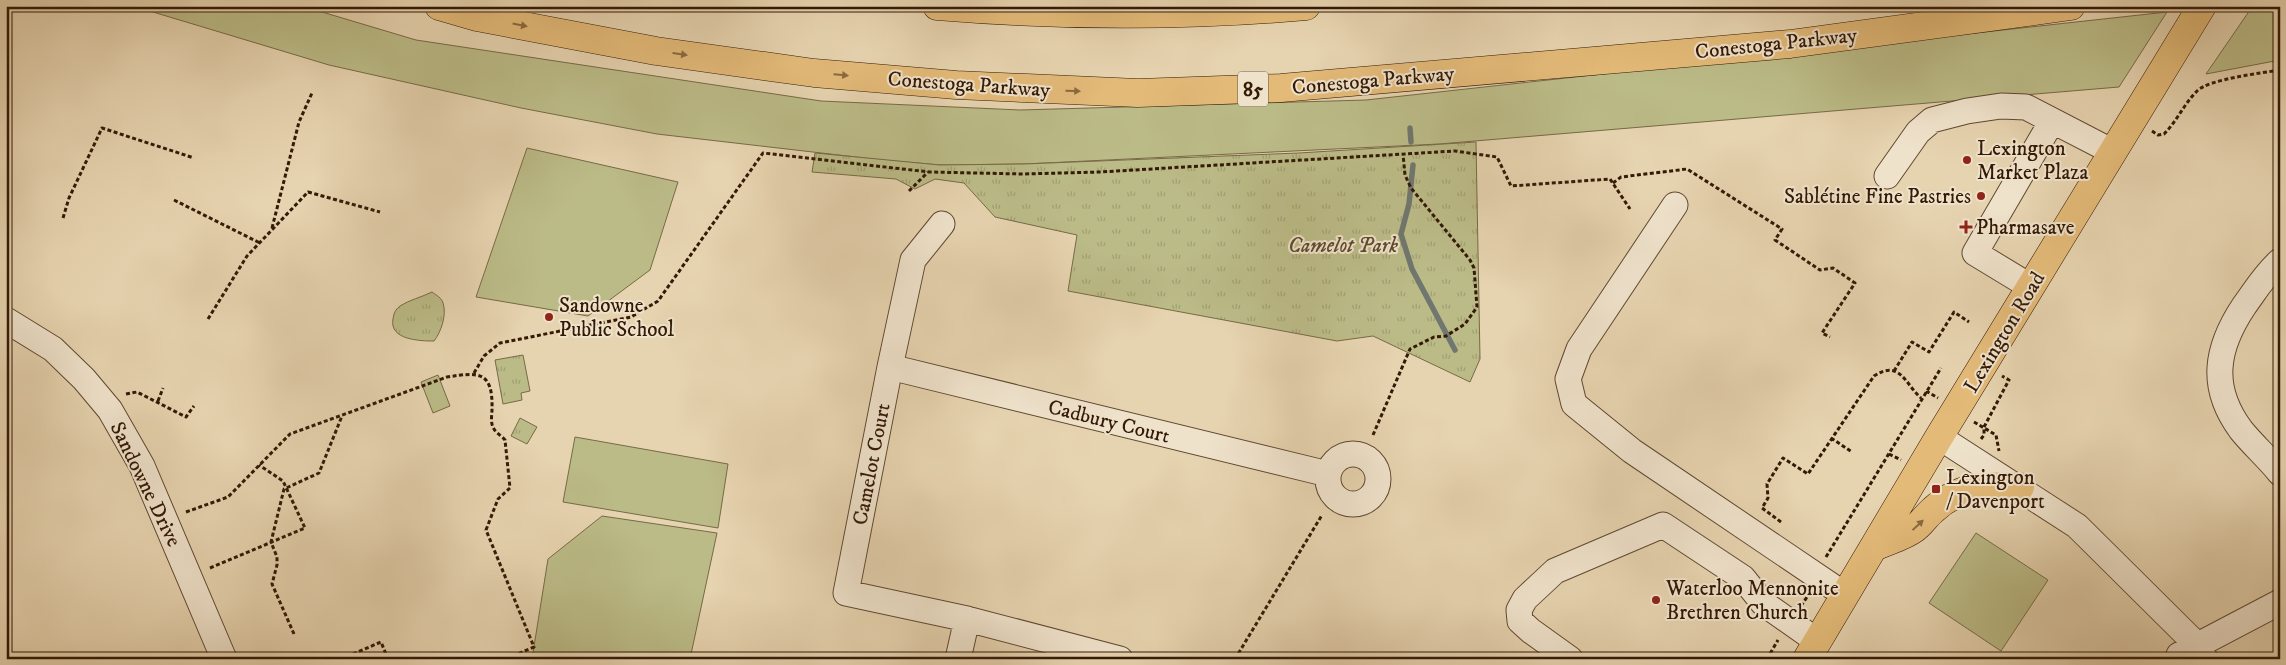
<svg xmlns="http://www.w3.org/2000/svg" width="2286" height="665" font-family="'IM FELL DW Pica',serif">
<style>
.green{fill:#bbbb87;stroke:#776a46}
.park{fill:url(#park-tufts);stroke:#776a46}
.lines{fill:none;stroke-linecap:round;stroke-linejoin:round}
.stream{stroke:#70776e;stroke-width:5.5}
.minor-casing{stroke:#604830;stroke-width:27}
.major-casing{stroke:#331906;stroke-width:29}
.highway-casing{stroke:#331906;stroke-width:29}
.path{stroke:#331906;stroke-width:3;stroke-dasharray:4 2.5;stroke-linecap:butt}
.minor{stroke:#efe2cb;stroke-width:25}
.major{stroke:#e3ba78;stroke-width:28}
.highway{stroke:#e3ba78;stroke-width:28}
.oneway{fill:#8b6a3f}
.poi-dot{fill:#8f2418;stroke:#efe2cb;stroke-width:2}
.labels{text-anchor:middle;stroke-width:4;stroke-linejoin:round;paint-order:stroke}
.shield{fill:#efe2cb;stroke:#6b5541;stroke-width:1}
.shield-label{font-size:20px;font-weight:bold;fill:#331906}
.street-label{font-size:21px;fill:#331906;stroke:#efe2cb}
.poi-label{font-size:21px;fill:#331906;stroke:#efe2cb;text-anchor:start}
.park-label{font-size:21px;font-style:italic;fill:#5c4a2d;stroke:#efe2cb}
</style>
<defs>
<pattern id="park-tufts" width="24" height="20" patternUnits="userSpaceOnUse" patternTransform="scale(1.25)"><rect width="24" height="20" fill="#bbbb87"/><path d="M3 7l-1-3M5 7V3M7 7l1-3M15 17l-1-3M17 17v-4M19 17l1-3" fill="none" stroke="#a1a073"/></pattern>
</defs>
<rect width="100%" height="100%" fill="#e6d3af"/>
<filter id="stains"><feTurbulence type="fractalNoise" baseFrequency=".004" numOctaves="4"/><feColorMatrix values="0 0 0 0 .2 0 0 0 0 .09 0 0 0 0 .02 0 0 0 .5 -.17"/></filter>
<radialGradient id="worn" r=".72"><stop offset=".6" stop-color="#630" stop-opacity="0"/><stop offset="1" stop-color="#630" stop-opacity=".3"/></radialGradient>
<!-- green -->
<path class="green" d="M 133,6 L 302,6 L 416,40 L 821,101 L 1020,110 L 1366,100 L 2167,12 L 2119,87 L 1439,144 L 1024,164 L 940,165 L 882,160 L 657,134 L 521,108 L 329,65 Z
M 2280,6 L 2280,60 L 2206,74 L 2252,7 Z
M 527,148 L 678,182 L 650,270 L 588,316 L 476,297 Z
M 438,375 L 450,406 L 433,413 L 421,382 Z
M 575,437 L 728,464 L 718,528 L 563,502 Z
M 602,516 L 717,533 L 690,659 L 532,659 L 548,559 Z
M 1976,533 L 2048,580 L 2001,651 L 1929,603 Z"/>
<!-- park -->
<path class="park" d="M 1476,142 L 1480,359 L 1470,382 L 1373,336 L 1337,341 L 1068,291 L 1077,235 L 995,217 L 964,183 L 935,179 L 915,189 L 896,179 L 812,172 L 815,153 L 940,165 L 1024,164 L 1299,153 Z
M 432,292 C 436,295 442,298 443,303 C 447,315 441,332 434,341 C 420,341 389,340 393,319 C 394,313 395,310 400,306 C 409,300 422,297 432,292 Z
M 523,355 L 530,391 L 521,393 L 522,400 L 503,404 L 495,360 Z
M 520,418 L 537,427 L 527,444 L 511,436 Z"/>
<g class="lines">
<!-- stream -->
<path class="stream" d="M 1410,128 L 1411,142
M 1413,165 L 1409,204 L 1401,234 L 1412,269 L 1455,350"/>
<defs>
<path id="minor" d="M 1887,176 L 1918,132 L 1932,120 L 1967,111 L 2001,106 L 2026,107 L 2113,152
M 1675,205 L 1579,349 L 1568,379 L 1574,404 L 1632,451 L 1845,595
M 942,224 L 913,260 L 890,367 L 846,593 L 967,619 L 1120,659
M 2280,261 C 2265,274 2255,291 2244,306 C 2216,348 2209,387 2241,430 C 2253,445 2268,458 2280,473
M 2031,287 L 1975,253 L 2052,121
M 6,320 L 53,349 L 84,379 L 110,410 L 142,466 L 224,659
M 890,367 L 1328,474
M 1939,437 L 2077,526 L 2197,645 L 2205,659
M1328 479a25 25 0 1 1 50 0a25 25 0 1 1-50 0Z
M 2179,655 L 2280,602
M 958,659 L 967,619
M 1570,659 L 1531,631 L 1520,621 L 1519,610 L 1525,599 L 1555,571 L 1663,525 L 1743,578 L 1763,603 L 1817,641"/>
<path id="major" d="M 1875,547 C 1887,541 1903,537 1914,529 C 1921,524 1926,516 1933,510 C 1960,485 1985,485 2020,487
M 1807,659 L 1939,437 L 2202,6"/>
<path id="highway" d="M 439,6 L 477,17 L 656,51 L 814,73 L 956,85 L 1138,93 L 1281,88 L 1790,44 L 2071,6
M 937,6 C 1060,16 1183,17 1306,6"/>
</defs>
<!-- minor casing -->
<use href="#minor" class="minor-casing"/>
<!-- major casing -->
<use href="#major" class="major-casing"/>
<!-- highway casing -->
<use href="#highway" class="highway-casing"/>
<!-- path -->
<path class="path" d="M 2152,131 L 2158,135 L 2164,134 C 2177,121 2184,104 2197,91 C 2209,79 2262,73 2280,70
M 1613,183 L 1621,177 L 1687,169 L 1782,229 L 1775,240 L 1820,270 L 1833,268 L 1855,283 L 1822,333 L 1830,337
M 909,191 L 928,172
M 174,200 L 260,243
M 63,218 L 69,198 L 102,128 L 194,158
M 272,228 L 299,122 L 312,93
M 208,319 L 247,256 L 308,192 L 380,212
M 1894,371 L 1912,342 L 1929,352 L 1954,312 L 1969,322
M 474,373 L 484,356 L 500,343 L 631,317 L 658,301 L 763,153 L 929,172 L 1023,174 L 1100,172 L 1455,151 L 1497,157 L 1511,186 L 1610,179 L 1630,209
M 1926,391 L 1938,398
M 126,394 L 137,392 L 186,417 L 194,406
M 158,401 L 163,388
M 1974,422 L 1996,435 L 1999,451
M 1373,435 L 1410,349 L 1434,337 L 1446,336 L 1465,324 L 1477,307 L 1474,268 L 1470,260 L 1411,188 L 1405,175 L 1403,154
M 1831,438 L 1852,452
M 1981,439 L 1984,435 L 1984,427 L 2009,380 L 2002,376
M 1889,454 L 1901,460
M 186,512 L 228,497 L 290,434 L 447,377 C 479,372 493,371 492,409 C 492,415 490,423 494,429 C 496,433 502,436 505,440 L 510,488 L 498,499 L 486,530 L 534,647 L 506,659
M 1781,522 L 1762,508 L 1768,498 L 1767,484 L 1783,458 L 1808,474 L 1874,376 C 1900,359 1905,384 1921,398
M 1826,557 L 1941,368
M 210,568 L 305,528 L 283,481 L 259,465
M 1801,606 L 1809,594
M 294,634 L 272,584 L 277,565 L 277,557 L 271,542 L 284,489 L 319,473 L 342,416
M 341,659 L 381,642 L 388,659
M 1235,659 L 1322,515
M 1767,659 L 1778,640"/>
<!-- minor -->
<use href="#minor" class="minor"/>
<!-- major -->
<use href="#major" class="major"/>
<!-- highway -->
<use href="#highway" class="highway"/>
</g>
<!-- one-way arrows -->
<defs><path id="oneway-solid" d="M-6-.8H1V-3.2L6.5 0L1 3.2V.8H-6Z" transform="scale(1.25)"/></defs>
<g class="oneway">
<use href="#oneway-solid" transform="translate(520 25) rotate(11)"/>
<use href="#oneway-solid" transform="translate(680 54) rotate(8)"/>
<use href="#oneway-solid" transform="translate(841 75) rotate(5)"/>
<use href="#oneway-solid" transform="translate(1073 91) rotate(2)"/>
<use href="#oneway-solid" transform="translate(1918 525) rotate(-43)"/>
</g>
<!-- markers -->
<g class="poi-dot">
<circle cx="1967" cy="160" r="5"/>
<circle cx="1981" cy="196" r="5"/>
<path d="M1963.5 219.5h5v5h5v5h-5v5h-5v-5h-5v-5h5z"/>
<circle cx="549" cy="317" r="5"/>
<rect x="1931" y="484" width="10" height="10" rx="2.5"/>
<circle cx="1656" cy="600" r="5"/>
</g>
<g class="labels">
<!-- shield labels -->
<rect class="shield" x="1238" y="71.5" width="30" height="35" rx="4"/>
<g class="shield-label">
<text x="1253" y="96">85</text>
</g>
<!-- street labels -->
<g class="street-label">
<text transform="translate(1776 43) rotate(-6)" y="7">Conestoga Parkway</text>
<text transform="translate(1373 80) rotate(-5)" y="7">Conestoga Parkway</text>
<text transform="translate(969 84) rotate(4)" y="7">Conestoga Parkway</text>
<text transform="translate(2004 332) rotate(-59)" y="7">Lexington Road</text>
<text transform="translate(1109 421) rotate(14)" y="7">Cadbury Court</text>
<text transform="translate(871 464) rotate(-79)" y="7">Camelot Court</text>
<text transform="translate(146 484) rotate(64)" y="7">Sandowne Drive</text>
</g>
<!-- poi labels -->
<g class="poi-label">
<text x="1977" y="155">Lexington<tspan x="1977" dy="24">Market Plaza</tspan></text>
<text x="1971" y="203" text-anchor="end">Sablétine Fine Pastries</text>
<text x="1976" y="234">Pharmasave</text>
<text x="559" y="312">Sandowne<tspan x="559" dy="24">Public School</tspan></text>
<text x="1946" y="484">Lexington<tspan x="1946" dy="24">/ Davenport</tspan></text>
<text x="1666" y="595">Waterloo Mennonite<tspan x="1666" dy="24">Brethren Church</tspan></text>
</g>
<!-- park labels -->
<g class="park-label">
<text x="1343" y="252">Camelot Park</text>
</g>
</g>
<!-- margin -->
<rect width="2286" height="665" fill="none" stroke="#e6d3af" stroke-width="25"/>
<rect x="8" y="8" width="2271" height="650" fill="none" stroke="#331906" stroke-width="2.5"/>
<rect x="12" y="12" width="2261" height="640" fill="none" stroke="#331906"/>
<rect width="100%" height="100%" filter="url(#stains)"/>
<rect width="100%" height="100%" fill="url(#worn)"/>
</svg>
